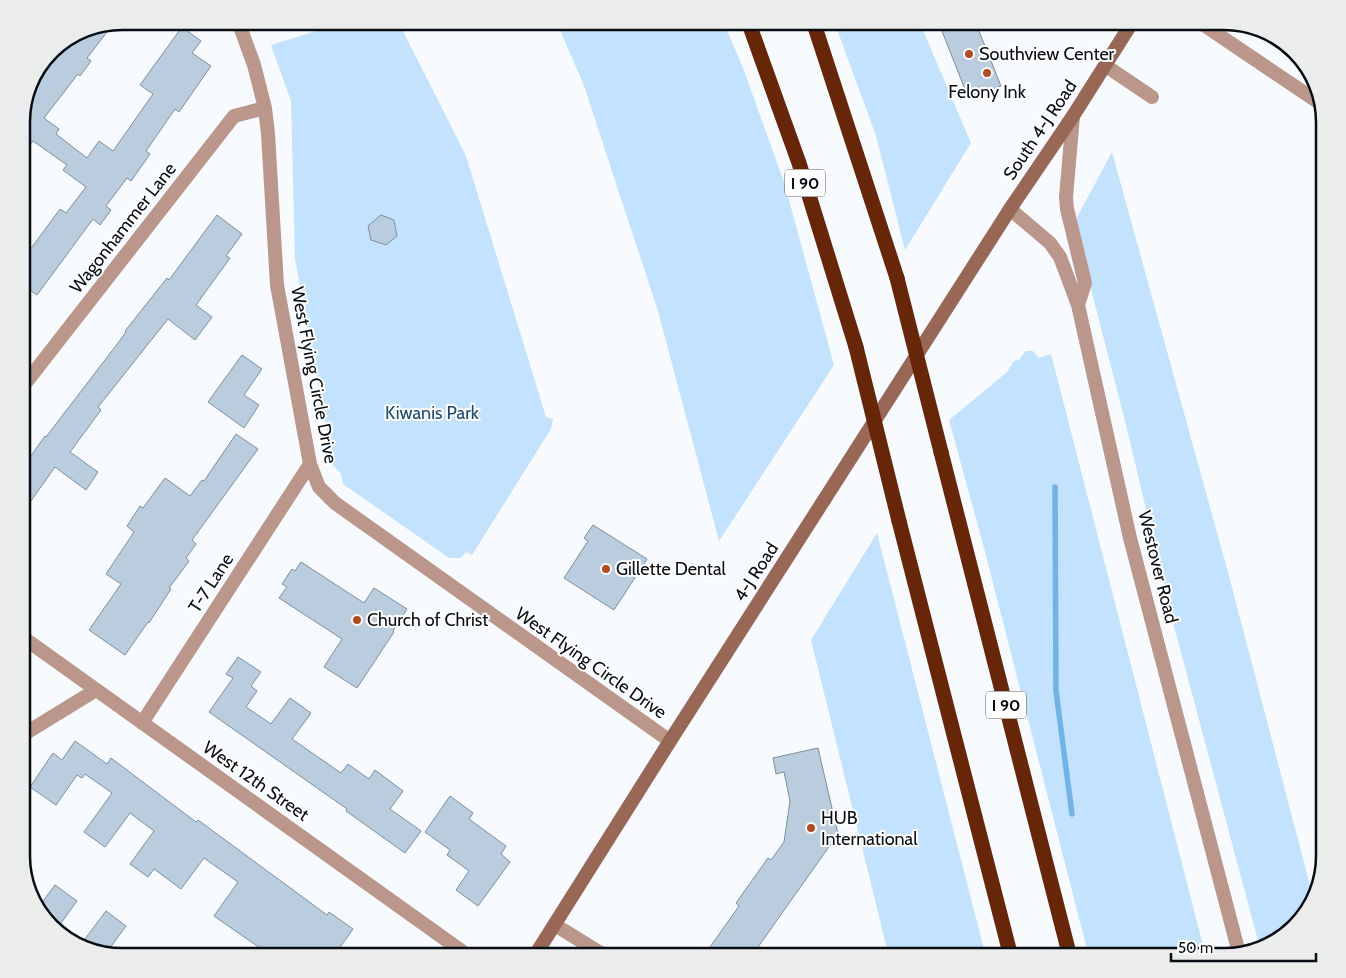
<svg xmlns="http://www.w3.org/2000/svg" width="1346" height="978" font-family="Cabin,sans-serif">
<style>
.green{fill:#c3e2fe}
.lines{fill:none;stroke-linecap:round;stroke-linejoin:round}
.stream{stroke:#71b2e7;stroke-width:5.5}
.building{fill:#b9cdde;stroke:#7c8f9f}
.minor{stroke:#ba978a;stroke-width:14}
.tertiary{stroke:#ba978a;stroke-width:14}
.secondary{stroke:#986755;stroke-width:14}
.motorway{stroke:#672607;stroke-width:15}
.motorway-bridge{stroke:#672607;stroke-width:15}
.poi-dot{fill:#b24c20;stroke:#fff;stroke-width:2}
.labels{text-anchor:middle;stroke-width:4;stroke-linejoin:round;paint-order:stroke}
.shield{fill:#fff;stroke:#515659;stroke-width:1}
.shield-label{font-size:16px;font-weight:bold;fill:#070d12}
.poi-label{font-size:18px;fill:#070d12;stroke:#fff;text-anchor:start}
.street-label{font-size:18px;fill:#070d12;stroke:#fff}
.park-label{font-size:18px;fill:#1a4a6e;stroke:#fff}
.rim{fill:none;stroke:#070d12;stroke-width:2.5}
</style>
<rect width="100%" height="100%" fill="#f7fbff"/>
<!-- green -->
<path class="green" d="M 348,21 L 398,21 L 466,156 L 546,417 L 553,419 L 551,429 L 472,555 L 466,552 L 461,558 L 449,558 L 343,484 L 341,473 L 333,466 L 295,259 L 291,101 L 271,45 Z
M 556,21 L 723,21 L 743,68 L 784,182 L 834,365 L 719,541 L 658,311 L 583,83 Z
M 834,21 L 919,21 L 971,143 L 905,250 L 876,136 Z
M 1112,152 L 1229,576 L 1312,893 L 1304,917 L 1269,946 L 1260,948 L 1174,626 L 1125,421 L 1074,223 Z
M 1026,351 L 1033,351 L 1039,358 L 1051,354 L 1206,957 L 1089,957 L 984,548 L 949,420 L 1007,372 L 1014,361 L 1019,360 Z
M 877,533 L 986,957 L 889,957 L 811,640 Z"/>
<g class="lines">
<!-- stream -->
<path class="stream" d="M 1055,487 L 1056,691 L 1072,814"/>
</g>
<!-- building -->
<path class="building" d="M 938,21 L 975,21 L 1001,86 L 968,97 Z
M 114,23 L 87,58 L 91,61 L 80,76 L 78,74 L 44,118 L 59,129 L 56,134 L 87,158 L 99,141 L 113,151 L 153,94 L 140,85 L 182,27 L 201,41 L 192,53 L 211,66 L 179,112 L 175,109 L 146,151 L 150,154 L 131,181 L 127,178 L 106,206 L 111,210 L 100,225 L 93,219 L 37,295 L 21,284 L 21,262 L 60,209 L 66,213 L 86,187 L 63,170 L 67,165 L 33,141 L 21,156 L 21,115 L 32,78 L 55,46 L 84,29 Z
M 217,215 L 242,234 L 226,256 L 230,258 L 196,305 L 212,317 L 195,340 L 168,319 L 98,407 L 101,410 L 70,452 L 98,472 L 86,490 L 55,467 L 21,515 L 21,470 L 45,436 L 46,437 L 118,343 L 126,332 L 125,331 L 167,278 L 169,280 Z
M 381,215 L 394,220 L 397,236 L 386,245 L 371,240 L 368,226 Z
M 242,355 L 262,369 L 244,395 L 259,405 L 244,428 L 208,402 Z
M 236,434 L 258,449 L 192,540 L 196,544 L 186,558 L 189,561 L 169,588 L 171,589 L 149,623 L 148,622 L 125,655 L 89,630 L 121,584 L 106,574 L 134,532 L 127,526 L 140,506 L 143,508 L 165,478 L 190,496 L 202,480 L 204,481 Z
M 593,525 L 647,559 L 614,610 L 564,578 L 588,541 L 584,538 Z
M 301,562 L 364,603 L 374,588 L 407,609 L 393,631 L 394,632 L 357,688 L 324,667 L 342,639 L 279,598 L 287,587 L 282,584 L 292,569 L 295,571 Z
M 238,657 L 261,672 L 251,686 L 257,691 L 246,707 L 271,724 L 290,698 L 311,713 L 292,739 L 341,773 L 348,764 L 369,779 L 375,770 L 403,791 L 390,809 L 421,831 L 405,853 L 346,811 L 347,809 L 209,712 L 233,678 L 226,674 Z
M 75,741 L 107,764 L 111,758 L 196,822 L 198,820 L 327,915 L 329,912 L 353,929 L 333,957 L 273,957 L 214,916 L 238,882 L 204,858 L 181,889 L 154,869 L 148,877 L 130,864 L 154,831 L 130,813 L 105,847 L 84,832 L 112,793 L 85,774 L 82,778 L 77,775 L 56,805 L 30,787 L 53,753 L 62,760 Z
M 818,748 L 838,834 L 751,957 L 703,957 L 739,906 L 736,903 L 768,858 L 771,860 L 784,842 L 790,801 L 784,772 L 776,774 L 773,758 Z
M 450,796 L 473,813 L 469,819 L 506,846 L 501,854 L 510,862 L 478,906 L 456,890 L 469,871 L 447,855 L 450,850 L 425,832 Z
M 55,885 L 77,901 L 56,930 L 37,909 Z
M 106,911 L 126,926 L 107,952 L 82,943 Z"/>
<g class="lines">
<!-- minor -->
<path class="minor" d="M 238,21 L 254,65 L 265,108 L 268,134 L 277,285 L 310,464 L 319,487 L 335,503 L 670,741
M 1198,21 L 1321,104
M 1106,66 L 1152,97
M 21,389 L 234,116 L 265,108
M 21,636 L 470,957
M 142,723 L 310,464
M 21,736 L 96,690
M 555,925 L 607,957"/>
<!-- tertiary -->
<path class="tertiary" d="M 1073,116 L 1066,197 L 1067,209 L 1085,283 L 1078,305
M 1010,209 L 1050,243 L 1060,257 L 1078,305 L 1130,538 L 1239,953"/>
<!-- secondary -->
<path class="secondary" d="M 534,957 L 670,741 L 1010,209 L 1073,116 L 1133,21"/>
<!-- motorway -->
<path class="motorway" d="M 748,21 L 799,163 L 856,347
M 813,21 L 897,278
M 941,452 L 1070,957
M 899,521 L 1011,957"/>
<!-- motorway-bridge -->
<path class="motorway-bridge" d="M 897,278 L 941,452
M 856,347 L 899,521"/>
</g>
<!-- markers -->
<g class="poi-dot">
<circle cx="969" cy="54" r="5"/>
<circle cx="987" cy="73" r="5"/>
<circle cx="606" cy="569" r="5"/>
<circle cx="357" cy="620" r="5"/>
<circle cx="811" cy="828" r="5"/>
</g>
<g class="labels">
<!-- shield labels -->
<g class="shield">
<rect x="785" y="169.5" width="40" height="27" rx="4"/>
<rect x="986" y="691.5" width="40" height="27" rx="4"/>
</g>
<g class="shield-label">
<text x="805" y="189">I 90</text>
<text x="1006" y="711">I 90</text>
</g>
<!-- poi labels -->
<g class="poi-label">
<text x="979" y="60">Southview Center</text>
<text x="987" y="98" text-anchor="middle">Felony Ink</text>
<text x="616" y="575">Gillette Dental</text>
<text x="367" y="626">Church of Christ</text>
<text x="821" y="824">HUB<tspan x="821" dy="21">International</tspan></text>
</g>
<!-- street labels -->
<g class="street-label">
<text transform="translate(1040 130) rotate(-56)" y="6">South 4-J Road</text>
<text transform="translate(123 228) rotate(-52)" y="6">Wagonhammer Lane</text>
<text transform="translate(314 375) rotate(79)" y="6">West Flying Circle Drive</text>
<text transform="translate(1158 567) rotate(76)" y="6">Westover Road</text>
<text transform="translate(756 572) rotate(-57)" y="6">4-J Road</text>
<text transform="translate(211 583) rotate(-57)" y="6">T-7 Lane</text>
<text transform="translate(591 663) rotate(35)" y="6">West Flying Circle Drive</text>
<text transform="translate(256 781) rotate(35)" y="6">West 12th Street</text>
</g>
<!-- park labels -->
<g class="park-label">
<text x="432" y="419">Kiwanis Park</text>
</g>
</g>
<!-- crop -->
<path d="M0 0H1346V978H0ZM122 30H1224A92 92 0 0 1 1316 122V856A92 92 0 0 1 1224 948H122A92 92 0 0 1 30 856V122A92 92 0 0 1 122 30Z" fill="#ebecec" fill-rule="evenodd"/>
<path class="rim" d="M122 30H1224A92 92 0 0 1 1316 122V856A92 92 0 0 1 1224 948H122A92 92 0 0 1 30 856V122A92 92 0 0 1 122 30Z"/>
<!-- scale -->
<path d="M1171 953v8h145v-8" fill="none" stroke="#070d12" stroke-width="2.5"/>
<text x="1178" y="953" font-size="15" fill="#070d12" stroke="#ffffff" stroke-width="4" paint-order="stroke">50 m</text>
</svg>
